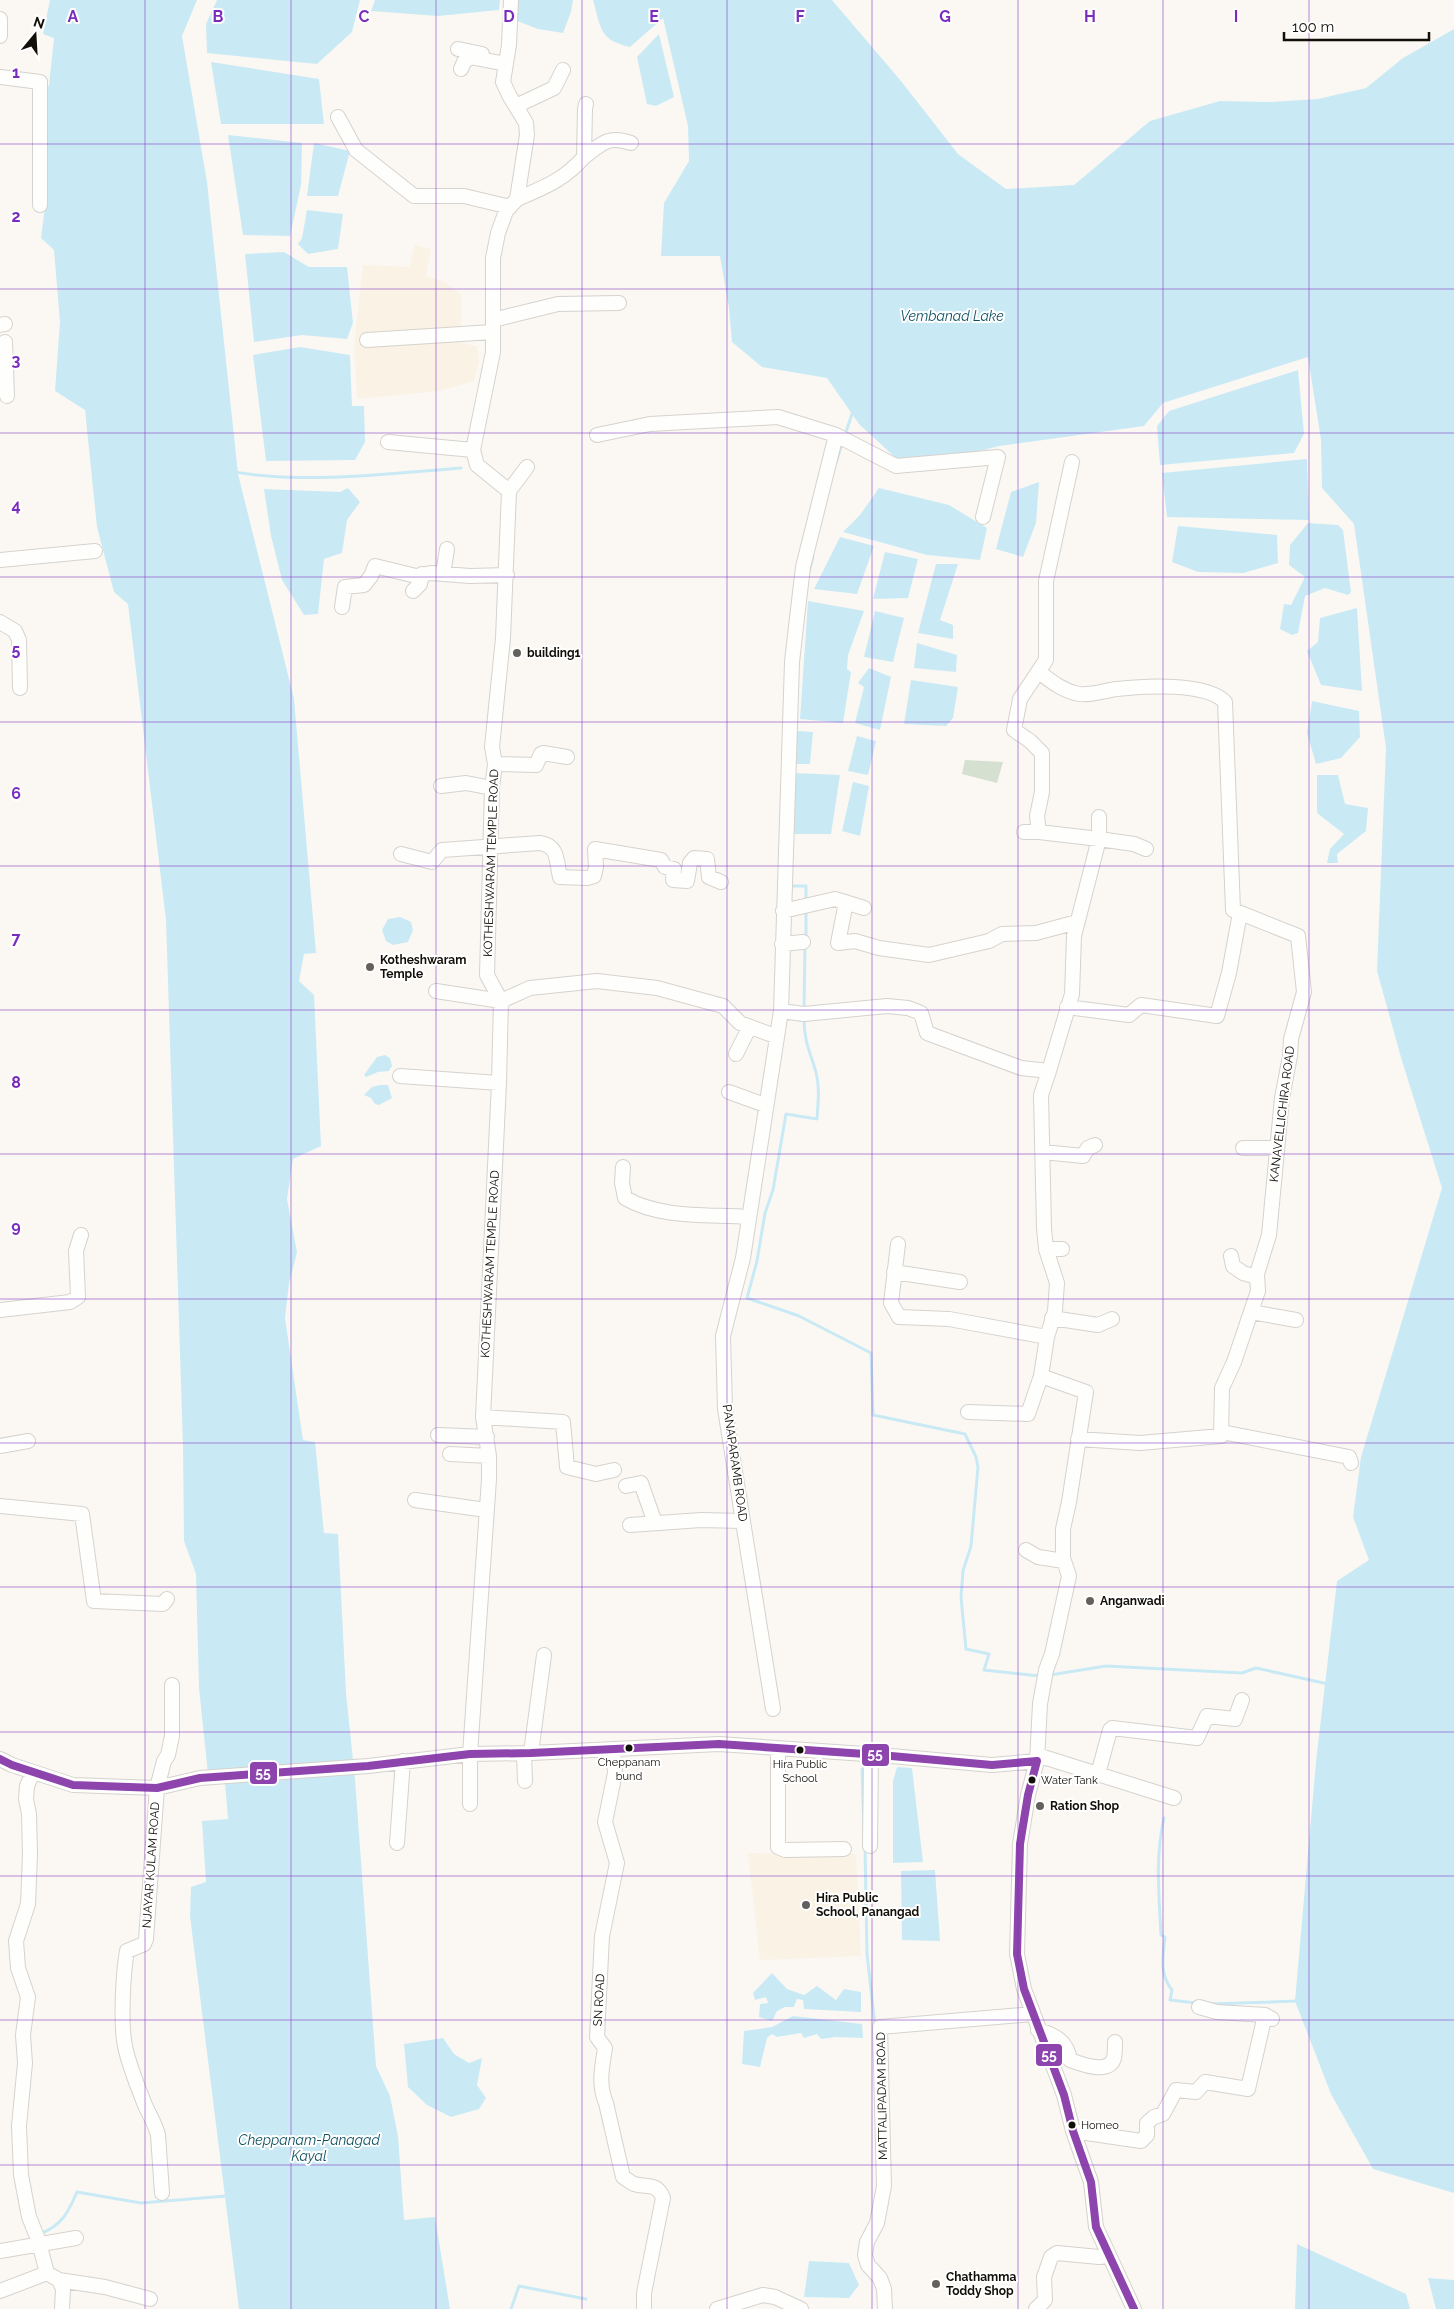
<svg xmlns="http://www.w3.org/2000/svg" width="1454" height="2309" font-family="Raleway,sans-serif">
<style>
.commercial{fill:#faf2e5}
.green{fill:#d5e0d1}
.water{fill:#c9eaf5}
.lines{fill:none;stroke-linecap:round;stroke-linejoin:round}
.stream{stroke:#c9eaf5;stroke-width:3}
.minor-casing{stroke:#d6d2cd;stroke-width:16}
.minor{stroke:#fefefd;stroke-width:14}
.bus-1-casing{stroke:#fff;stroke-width:11}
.bus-1{stroke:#8e44ad;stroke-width:8}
.grid{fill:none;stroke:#7b2cbf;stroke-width:1;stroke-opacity:0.55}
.poi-dot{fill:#64605b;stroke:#fff;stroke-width:2}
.bus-dot{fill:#120e08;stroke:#fff;stroke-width:2}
.labels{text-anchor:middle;stroke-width:4;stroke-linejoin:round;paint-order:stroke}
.bus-label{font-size:11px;fill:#120e08;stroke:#fff}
.poi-label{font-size:12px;font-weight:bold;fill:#120e08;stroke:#fff;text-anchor:start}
.street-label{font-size:12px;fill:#120e08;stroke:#fff}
.water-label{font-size:14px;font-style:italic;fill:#0e5061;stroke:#fff}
.grid-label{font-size:16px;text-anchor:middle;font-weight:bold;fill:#7b2cbf;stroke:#fff;stroke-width:4;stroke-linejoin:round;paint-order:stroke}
.line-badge{stroke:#fff;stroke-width:2}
.badge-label{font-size:14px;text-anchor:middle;font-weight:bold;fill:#fff}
</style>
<rect width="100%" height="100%" fill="#fbf8f4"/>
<!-- commercial -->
<path class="commercial" d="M 414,245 L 431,249 L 426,276 L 443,281 L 461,294 L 461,343 L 477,346 L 479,362 L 474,381 L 440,391 L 357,399 L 354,344 L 363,265 L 410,267 Z
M 748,1853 L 856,1854 L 861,1956 L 760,1960 Z"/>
<!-- green -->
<path class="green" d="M 965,760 L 1003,762 L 997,783 L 962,774 Z"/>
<!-- water -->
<path class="water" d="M 50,0 L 197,0 L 182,36 L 207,182 L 238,474 L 294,699 L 316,953 L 304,954 L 299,981 L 314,995 L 321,1146 L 293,1159 L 287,1199 L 297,1252 L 289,1284 L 285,1318 L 303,1440 L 315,1442 L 324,1533 L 338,1534 L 346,1693 L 355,1779 L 376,2066 L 390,2096 L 398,2136 L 404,2220 L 435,2217 L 450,2309 L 239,2309 L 190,1916 L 191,1887 L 206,1882 L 202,1821 L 228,1819 L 225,1783 L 209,1784 L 199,1688 L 196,1574 L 184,1541 L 183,1446 L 166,920 L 128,604 L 114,592 L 97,527 L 85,410 L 55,391 L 60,322 L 54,250 L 41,238 L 45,206 L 41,99 L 49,85 L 54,38 L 43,34 Z
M 217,0 L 360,0 L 352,32 L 317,64 L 207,53 L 206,24 Z
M 375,0 L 500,0 L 499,10 L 438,16 L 371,11 Z
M 518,0 L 573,0 L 571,12 L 563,33 L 538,29 L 517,21 Z
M 593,0 L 832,0 L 901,81 L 958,154 L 1006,189 L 1074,185 L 1150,121 L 1220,101 L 1268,102 L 1318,99 L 1366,88 L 1403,58 L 1454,29 L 1454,2193 L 1373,2169 L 1331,2094 L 1295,2001 L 1316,1762 L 1337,1581 L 1369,1560 L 1353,1517 L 1361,1457 L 1442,1188 L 1402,1061 L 1377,971 L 1386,748 L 1354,524 L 1322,488 L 1321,440 L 1308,357 L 1163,403 L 1144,426 L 999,446 L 953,458 L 899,461 L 859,424 L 827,378 L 762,367 L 732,342 L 729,308 L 720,256 L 661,256 L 664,203 L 689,161 L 688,126 L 663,18 L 630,47 C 599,40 601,28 593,0 Z
M 659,34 L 674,97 L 656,106 L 647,104 L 637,57 Z
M 211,62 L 319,79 L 324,124 L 221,124 Z
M 228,135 L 302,143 L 301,185 L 290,236 L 243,235 Z
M 314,143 L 350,151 L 338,196 L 307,196 Z
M 307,210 L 343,214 L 338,249 L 308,254 L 298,244 L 302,238 Z
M 284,252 L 309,267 L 347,267 L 353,323 L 347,339 L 302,335 L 254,342 L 245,254 Z
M 300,347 L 350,355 L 352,406 L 364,406 L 365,442 L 355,460 L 266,461 L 253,355 Z
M 1298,370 L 1304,434 L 1294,453 L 1160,465 L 1157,426 L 1169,411 Z
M 1307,459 L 1309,520 L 1167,517 L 1162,473 Z
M 1039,482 L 1036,523 L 1023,557 L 996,549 L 1011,492 Z
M 348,488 L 360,502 L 347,520 L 342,553 L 324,559 L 318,614 L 304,615 L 282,580 L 271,536 L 264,489 L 340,492 Z
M 879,488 L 949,505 L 987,528 L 980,560 L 927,555 L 843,532 L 860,515 Z
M 1308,523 L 1338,525 L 1343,530 L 1351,592 L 1348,595 L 1325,588 L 1305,596 L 1298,633 L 1292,635 L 1280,629 L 1284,604 L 1291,605 L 1305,577 L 1289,565 L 1290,545 Z
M 1178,526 L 1277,535 L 1278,563 L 1243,573 L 1198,572 L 1172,562 Z
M 840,537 L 874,546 L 857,594 L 814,589 Z
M 885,552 L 918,559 L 908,598 L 873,599 Z
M 936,564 L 958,564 L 940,620 L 953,625 L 953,639 L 918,633 Z
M 808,601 L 864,611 L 848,655 L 847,669 L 851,672 L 843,723 L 800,719 Z
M 1357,608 L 1362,691 L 1321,685 L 1307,651 L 1318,642 L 1320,618 Z
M 875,611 L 904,618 L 893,662 L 864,657 Z
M 917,643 L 957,655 L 956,672 L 914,668 Z
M 869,668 L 891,677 L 880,730 L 855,723 L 864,687 L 858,683 Z
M 911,680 L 958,687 L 953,718 L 946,726 L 904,724 Z
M 1312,701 L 1359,711 L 1360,737 L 1341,758 L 1316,764 L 1307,733 Z
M 797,731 L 813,732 L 810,764 L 795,764 Z
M 857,736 L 876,741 L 868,775 L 848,771 Z
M 794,773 L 840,775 L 831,834 L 794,834 Z
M 1317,775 L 1338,775 L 1345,804 L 1368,808 L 1366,831 L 1337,854 L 1338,863 L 1327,863 L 1330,849 L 1344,834 L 1317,813 Z
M 853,782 L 869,786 L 860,836 L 842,831 Z
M 400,917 L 411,922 L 413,930 L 408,942 L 393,945 L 386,941 L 382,930 L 388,919 Z
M 385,1055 L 390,1058 L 392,1066 L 389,1071 L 378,1072 L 366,1077 L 364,1075 L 377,1057 Z
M 380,1085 L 388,1085 L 392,1098 L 379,1105 L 375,1104 L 371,1098 L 364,1095 L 372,1087 Z
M 897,1767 L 912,1768 L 923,1862 L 893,1863 L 893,1781 Z
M 935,1870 L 940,1941 L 902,1940 L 901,1871 Z
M 772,1973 L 787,1989 L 804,1995 L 817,1986 L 836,2000 L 844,1989 L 861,1992 L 861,2012 L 804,2009 L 803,2000 L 797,1999 L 794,2007 L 785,2007 L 777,2011 L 772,2021 L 759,2017 L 760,2004 L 768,2003 L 766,1997 L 755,2000 L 753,1993 Z
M 793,2016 L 862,2024 L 863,2038 L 836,2037 L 821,2039 L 817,2034 L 804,2038 L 801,2033 L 777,2037 L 772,2034 L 767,2038 L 760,2067 L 742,2064 L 744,2031 L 772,2027 Z
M 443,2038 L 454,2054 L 469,2063 L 482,2058 L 477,2085 L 486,2098 L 479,2109 L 451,2117 L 427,2105 L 408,2087 L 404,2044 Z
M 1297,2244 L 1406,2294 L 1410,2309 L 1295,2309 Z
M 809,2261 L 849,2263 L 859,2285 L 849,2298 L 804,2297 Z
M 1428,2278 L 1454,2280 L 1454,2309 L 1436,2309 Z"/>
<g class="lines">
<!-- stream -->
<path class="stream" d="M 845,435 L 852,414
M 836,463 L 842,443
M 234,472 C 308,484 386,474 461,468
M 809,572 L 813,557
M 789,886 L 806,886 L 806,903
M 806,938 L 806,909
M 804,1010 L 805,944
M 804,1019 C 804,1041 810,1052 816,1072 C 820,1088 818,1103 817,1119 L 786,1114 L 773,1190 L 765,1213 L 757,1261 L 747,1298 L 799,1316 L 871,1353 L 873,1415 L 965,1434 L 976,1457 L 978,1467 L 971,1546 L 963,1571 L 961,1597 L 966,1649 L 989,1654 L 984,1670 L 1040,1676
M 1050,1675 L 1106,1666 L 1242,1673 L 1256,1668 L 1328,1684
M 862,1769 L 864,1831
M 1164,1818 C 1155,1856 1159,1897 1161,1935 L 1165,1937 C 1163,1956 1159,1974 1172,1990 L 1170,2000 L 1196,2003
M 865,1847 L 867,1954 L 875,2025
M 1210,2004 L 1298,2001
M 40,2234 C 62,2225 68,2213 77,2192 L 141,2203 L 226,2196
M 511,2309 L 519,2286 L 586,2299"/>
<defs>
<path id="minor" d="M 0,19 L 0,36
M 458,49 L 482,54
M 461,69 L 464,62 L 470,57 L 506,64
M 0,77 L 40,82
M 40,82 L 40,205
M 516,106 L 554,88 L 563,70
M 338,117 L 356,150 L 414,196 L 464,196 L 510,207
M 584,157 C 602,143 609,135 631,143
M 517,199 C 545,187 564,180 584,157 L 585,109 L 586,104
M 493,320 L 558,304 L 619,303
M 0,325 L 5,324
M 367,340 L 493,332
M 5,342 L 7,396
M 597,435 L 650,424 L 778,417 L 836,435
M 388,442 L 473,450
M 509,491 L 527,467
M 0,560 L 95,551
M 443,574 L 447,549
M 413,591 L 420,584 L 422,574
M 342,607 L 345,587 L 364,585 L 371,576 L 375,566 L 416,576 L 431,573 L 470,576 L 507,575
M 0,622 L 15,631 L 19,640 L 20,688
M 1039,672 C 1052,682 1063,691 1079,694 C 1091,696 1106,690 1117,689 C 1144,686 1206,682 1225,702 L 1233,910 L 1298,936 L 1304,992 L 1291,1039 L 1290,1056 L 1282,1098 L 1269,1235 L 1257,1274 L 1258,1291 L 1234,1362 L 1222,1388 L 1221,1436 L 1140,1443 L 1078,1439
M 495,764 L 536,765 L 541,754 L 543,753 L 567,757
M 441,786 L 466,783 L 492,788
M 1099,817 L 1099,839 L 1134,844 L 1146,849
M 1024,832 L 1039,832
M 401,854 L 432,862 L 442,850 L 540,843 C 559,846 556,861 560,877 L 587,878 L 594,876 L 596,867 L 595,849 L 661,860 L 665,867 L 674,869 L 673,880 L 687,881 L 690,863 L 694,858 L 707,859 L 709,877 L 721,882
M 846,902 L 838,943 L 855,941 L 879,948 L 929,955 L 989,941 L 1002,934 L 1036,933 L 1077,922
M 783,911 L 835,899 L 864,908
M 782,944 L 803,942
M 436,991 L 501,1001 L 530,988 L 597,981 L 657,988 L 723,1006 L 740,1023 L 775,1036
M 1067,1007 L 1129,1015 L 1141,1005 L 1217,1016 L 1229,973 L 1240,913
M 781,1011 L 804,1014 L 887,1006 L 908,1008 L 921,1013 L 927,1033 L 1021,1068 L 1049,1071 L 1072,994 L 1074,936 L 1099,839 L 1039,832 L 1037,816 L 1042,792 L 1042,753 L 1030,741 L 1014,730 L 1020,699 L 1046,660 L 1046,581 L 1072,462
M 736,1054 L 749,1028
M 400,1076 L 499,1083
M 729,1092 L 765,1105
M 1243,1148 L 1276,1148
M 1043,1152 L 1083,1156 L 1088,1148 L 1095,1145
M 623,1167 L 622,1183 L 625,1198 C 661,1219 708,1214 749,1217
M 898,1244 L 891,1303 L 899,1317 L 949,1319 L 1047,1337
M 1046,1249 L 1062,1249
M 1231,1256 L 1233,1266 L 1243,1273 L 1257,1277
M 894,1272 L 960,1282
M 0,1310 L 70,1302 L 78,1297 L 76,1251 L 81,1235
M 1251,1312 L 1296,1320
M 1052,1318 L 1098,1325 L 1112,1319
M 968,1412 L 1028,1414 L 1041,1376 L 1047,1337 L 1055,1311 L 1057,1283 L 1046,1249 L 1044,1228 L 1041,1095 L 1049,1071
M 483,1417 L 563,1422 L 567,1467 L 596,1474 L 614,1470
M 1222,1432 L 1349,1457 L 1351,1463
M 438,1435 L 487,1437
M 0,1446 L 28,1441
M 450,1454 L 489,1456
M 626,1486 L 641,1483 L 655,1523
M 415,1500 L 486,1510
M 0,1506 L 82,1514 L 94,1601 L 163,1604 L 167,1599
M 630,1525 L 701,1520 L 743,1521
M 1026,1550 L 1038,1557 L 1064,1561
M 773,1709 L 725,1409 L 723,1336 L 743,1258 L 781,1011 L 792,662 L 797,618 L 803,567 L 836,435 L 896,466 L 998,457 L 983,517
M 778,1748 L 778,1847 L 785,1850 L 844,1849
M 613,1749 L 615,1773 L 605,1822 L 617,1863 L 602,1936 L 597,2037 L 605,2048 C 602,2067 598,2085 606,2103 L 623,2177 C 627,2179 631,2183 634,2184 C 647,2188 657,2182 663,2198 L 644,2293 L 644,2309
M 531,1753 L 544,1655
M 524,1754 L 525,1781
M 1037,1755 L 1174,1798
M 0,1759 L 12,1765 L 73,1785 L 157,1788 L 200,1778 L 368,1766 L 470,1754 L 531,1753 L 719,1744 L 880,1755 L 992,1765 L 1037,1761 L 1028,1795 L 1020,1844 L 1017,1954 L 1024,1989 L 1064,2095 L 1073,2131 L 1091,2182 L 1096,2227 L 1134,2309
M 1037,1761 L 1040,1704 L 1046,1670 L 1052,1654 L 1069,1576 L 1063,1558 L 1063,1529 L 1069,1502 L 1086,1392 L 1041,1376
M 1098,1774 L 1110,1730 L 1112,1728 L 1197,1738 L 1207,1716 L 1235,1719 L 1242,1700
M 470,1804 L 470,1754 L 489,1479 L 489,1456 L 483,1417 L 499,1083 L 501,1001 L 487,975 L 492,788 L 495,764 L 492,747 L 503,638 L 509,491 L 477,465 L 473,450 L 493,352 L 493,258 L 498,233 L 506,211 L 517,199 L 527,135 L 526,123 L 509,95 L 503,82 L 509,45 L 511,0
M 397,1843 L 403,1761
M 870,1846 L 871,1754
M 1199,2007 L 1217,2012 L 1265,2015 L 1272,2019
M 1038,2030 C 1055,2035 1067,2041 1070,2060 C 1081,2064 1109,2075 1114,2058 C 1115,2054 1115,2047 1115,2042
M 1073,2131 L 1141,2141 L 1147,2135 L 1147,2123 L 1154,2117 L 1163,2114 L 1176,2090 L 1196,2092 L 1205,2082 L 1248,2089 L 1265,2015
M 162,2193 L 158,2135 C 155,2122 147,2112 143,2100 C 136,2082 126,2058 124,2040 C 121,2019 123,1972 127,1951 L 144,1944 L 146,1939 L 157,1788 L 164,1761 L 168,1755 L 172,1736 L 172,1685
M 0,2251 L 76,2238
M 52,2276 L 59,2280 L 63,2289 L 62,2309
M 59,2280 L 105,2287 L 150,2299
M 0,2291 L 47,2273 L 38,2239 L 29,2217 L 21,2175 L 19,2126 L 25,2063 L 23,2035 L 28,1997 L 18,1968 L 16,1941 L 28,1904 L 30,1854 L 29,1814 L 26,1799 L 27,1786 L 33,1772
M 717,2309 L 763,2295 L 775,2297 L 801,2309
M 885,2309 L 884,2289 L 880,2278 L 868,2265 L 865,2255 L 867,2242 L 877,2223 L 884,2186 L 880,2027 L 1033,2014
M 1036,2309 L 1045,2300 L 1044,2277 L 1051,2257 L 1057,2253 L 1099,2257 L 1109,2256"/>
</defs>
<!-- minor casing -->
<use href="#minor" class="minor-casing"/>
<!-- minor -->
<use href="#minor" class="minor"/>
<defs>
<path id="bus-1" d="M 0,1759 L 12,1765 L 73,1785 L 157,1788 L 200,1778 L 368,1766 L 470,1754 L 531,1753 L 719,1744 L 880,1755 L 992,1765 L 1037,1761 L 1028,1795 L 1020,1844 L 1017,1954 L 1024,1989 L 1064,2095 L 1073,2131 L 1091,2182 L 1096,2227 L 1134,2309"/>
</defs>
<!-- bus-1 casing -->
<use href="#bus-1" class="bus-1-casing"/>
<!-- bus-1 -->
<use href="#bus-1" class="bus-1"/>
</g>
<!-- grid -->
<path class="grid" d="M 145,0 L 145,2309M 291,0 L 291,2309M 436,0 L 436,2309M 582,0 L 582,2309M 727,0 L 727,2309M 872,0 L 872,2309M 1018,0 L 1018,2309M 1163,0 L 1163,2309M 1309,0 L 1309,2309M 0,144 L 1454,144M 0,289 L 1454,289M 0,433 L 1454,433M 0,577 L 1454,577M 0,722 L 1454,722M 0,866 L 1454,866M 0,1010 L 1454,1010M 0,1154 L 1454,1154M 0,1299 L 1454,1299M 0,1443 L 1454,1443M 0,1587 L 1454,1587M 0,1732 L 1454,1732M 0,1876 L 1454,1876M 0,2020 L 1454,2020M 0,2165 L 1454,2165"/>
<!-- markers -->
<g class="poi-dot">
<circle cx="517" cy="653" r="5"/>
<circle cx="370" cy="967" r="5"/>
<circle cx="1090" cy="1601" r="5"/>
<circle cx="1040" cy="1806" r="5"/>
<circle cx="806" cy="1905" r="5"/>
<circle cx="936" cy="2284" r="5"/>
</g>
<g class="bus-dot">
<circle cx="629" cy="1748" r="4.5"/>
<circle cx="800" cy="1750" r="4.5"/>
<circle cx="1032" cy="1780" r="4.5"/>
<circle cx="1072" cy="2125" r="4.5"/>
</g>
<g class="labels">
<!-- bus labels -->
<g class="bus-label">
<text x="629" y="1766">Cheppanam<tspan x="629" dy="14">bund</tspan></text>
<text x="800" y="1768">Hira Public<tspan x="800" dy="14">School</tspan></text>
<text x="1041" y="1784" text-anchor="start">Water Tank</text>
<text x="1081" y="2129" text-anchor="start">Homeo</text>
</g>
<!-- poi labels -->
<g class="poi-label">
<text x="527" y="657">building1</text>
<text x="380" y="964">Kotheshwaram<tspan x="380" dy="14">Temple</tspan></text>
<text x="1100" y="1605">Anganwadi</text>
<text x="1050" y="1810">Ration Shop</text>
<text x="816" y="1902">Hira Public<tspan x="816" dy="14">School, Panangad</tspan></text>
<text x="946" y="2281">Chathamma<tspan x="946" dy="14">Toddy Shop</tspan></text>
</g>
<!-- street labels -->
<g class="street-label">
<text transform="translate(491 863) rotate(-88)" y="4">KOTHESHWARAM TEMPLE ROAD</text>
<text transform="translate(1282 1114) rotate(-83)" y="4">KANAVELLICHIRA ROAD</text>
<text transform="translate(490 1264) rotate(-87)" y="4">KOTHESHWARAM TEMPLE ROAD</text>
<text transform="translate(735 1463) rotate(82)" y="4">PANAPARAMB ROAD</text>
<text transform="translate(151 1865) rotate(-86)" y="4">NJAYAR KULAM ROAD</text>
<text transform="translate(599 2000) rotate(-87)" y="4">SN ROAD</text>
<text transform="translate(882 2096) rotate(-91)" y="4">MATTALIPADAM ROAD</text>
</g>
<!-- water labels -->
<g class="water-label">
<text x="952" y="321">Vembanad Lake</text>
<text x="309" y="2145">Cheppanam-Panagad<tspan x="309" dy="16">Kayal</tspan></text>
</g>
</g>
<g class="grid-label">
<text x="73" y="22">A</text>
<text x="218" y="22">B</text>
<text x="364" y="22">C</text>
<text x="509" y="22">D</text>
<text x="654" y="22">E</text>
<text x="800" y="22">F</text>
<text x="945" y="22">G</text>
<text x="1090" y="22">H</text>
<text x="1236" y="22">I</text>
<text x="16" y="78">1</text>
<text x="16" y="222">2</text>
<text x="16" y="366">3</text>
<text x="16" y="511">4</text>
<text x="16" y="655">5</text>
<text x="16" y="799">6</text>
<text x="16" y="944">7</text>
<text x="16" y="1088">8</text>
<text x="16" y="1232">9</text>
</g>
<g class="line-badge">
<rect x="861" y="1743" width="29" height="24" rx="5" fill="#8e44ad"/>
<rect x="249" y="1761" width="29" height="24" rx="5" fill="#8e44ad"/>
<rect x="1035" y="2043" width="28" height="24" rx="5" fill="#8e44ad"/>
</g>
<g class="badge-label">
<text x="875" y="1759">55</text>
<text x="263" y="1778">55</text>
<text x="1049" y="2060">55</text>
</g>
<!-- north arrow -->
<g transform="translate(35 35) rotate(18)" stroke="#ffffff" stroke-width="4" paint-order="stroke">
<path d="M0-4L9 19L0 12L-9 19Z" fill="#120e08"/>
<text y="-8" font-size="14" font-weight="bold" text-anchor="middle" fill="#120e08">N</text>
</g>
<!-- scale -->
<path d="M1284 32v8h145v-8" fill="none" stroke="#120e08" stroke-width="2.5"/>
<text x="1292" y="32" font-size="15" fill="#120e08" stroke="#ffffff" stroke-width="4" paint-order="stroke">100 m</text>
</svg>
